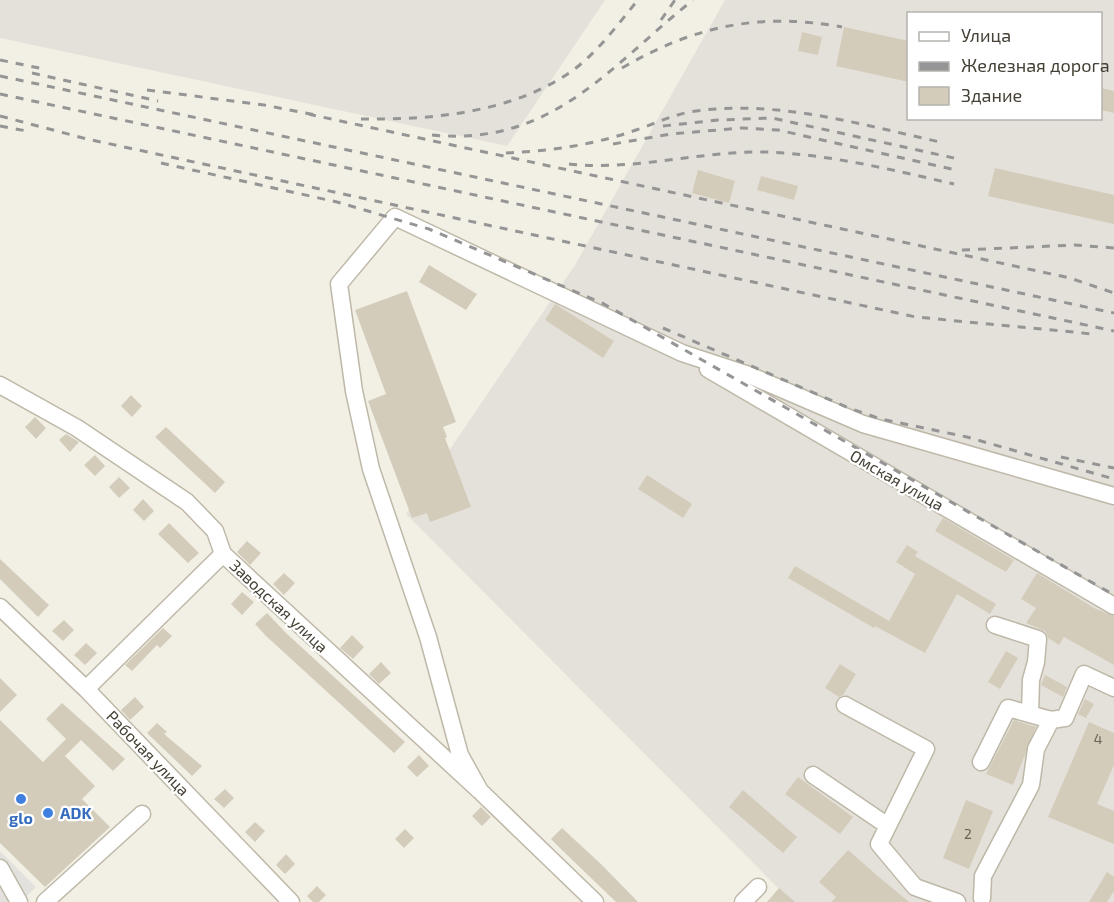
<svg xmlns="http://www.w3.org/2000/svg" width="1114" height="902" font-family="'Exo 2',sans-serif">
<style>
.industrial{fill:#e4e1da;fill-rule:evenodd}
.parking{fill:#e3e1dd}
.building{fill:#d4ccbb}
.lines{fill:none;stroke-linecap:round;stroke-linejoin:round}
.minor-casing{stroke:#beb8a8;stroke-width:19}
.minor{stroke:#fff;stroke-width:16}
.rail{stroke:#959595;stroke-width:3;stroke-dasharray:8 8;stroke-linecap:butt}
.shop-dot{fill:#3f7fe0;stroke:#fff;stroke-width:2}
.labels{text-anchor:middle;stroke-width:4.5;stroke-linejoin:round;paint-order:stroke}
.number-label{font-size:14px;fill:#696356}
.street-label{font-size:16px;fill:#454035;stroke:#fff}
.shop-label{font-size:16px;font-weight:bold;fill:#366cbe;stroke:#fff;text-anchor:start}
</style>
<rect width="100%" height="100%" fill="#f2f0e5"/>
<!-- industrial -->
<path class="industrial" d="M 0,0 L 605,0 L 507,146 L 0,38 Z
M 725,0 L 1114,0 L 1114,902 L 792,902 L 406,514 L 575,265 ZM 908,14 L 1100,14 L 1100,118 L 908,118 Z"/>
<!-- parking -->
<path class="parking" d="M 0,851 L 36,887 L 21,902 L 0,902 Z"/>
<!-- building -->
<path class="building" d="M 844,27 L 909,41 L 909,82 L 836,66 Z
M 802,32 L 822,37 L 818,55 L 798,51 Z
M 1101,88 L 1114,91 L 1114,113 L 1101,110 Z
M 995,168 L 1114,195 L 1114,224 L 988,196 Z
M 698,170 L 735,181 L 729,203 L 692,193 Z
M 761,176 L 798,186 L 794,200 L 757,190 Z
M 429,265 L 477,294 L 466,310 L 419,282 Z
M 407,291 L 456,422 L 443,427 L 447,437 L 445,438 L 471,507 L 430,522 L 427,513 L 412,518 L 368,401 L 386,394 L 355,310 Z
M 555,304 L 614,341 L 603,358 L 545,320 Z
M 131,395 L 142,406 L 132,417 L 121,406 Z
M 35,417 L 46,428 L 36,439 L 25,427 Z
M 166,427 L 225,482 L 215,493 L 155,437 Z
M 66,434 L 79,442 L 70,452 L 59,440 Z
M 95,455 L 105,466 L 95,476 L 84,465 Z
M 647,475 L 692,504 L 683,518 L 638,489 Z
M 119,477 L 130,488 L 119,498 L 109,487 Z
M 143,499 L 154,511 L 144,521 L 133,510 Z
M 943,518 L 1014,560 L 1006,572 L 935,531 Z
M 169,523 L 199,553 L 188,563 L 158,534 Z
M 247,541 L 261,553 L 250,565 L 237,552 Z
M 907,545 L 918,552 L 915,556 L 996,604 L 990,614 L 957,594 L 925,653 L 875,626 L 874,628 L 788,578 L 795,566 L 889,621 L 915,574 L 896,562 Z
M 0,559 L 49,605 L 38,617 L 0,579 Z
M 284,573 L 295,583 L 284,595 L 273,584 Z
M 1037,573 L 1096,609 L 1114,616 L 1114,665 L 1064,637 L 1059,645 L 1048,638 L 1045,631 L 1026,623 L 1036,608 L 1021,599 Z
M 242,592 L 254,602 L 242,615 L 231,604 Z
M 267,613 L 286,633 L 405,742 L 394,753 L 266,636 L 255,624 Z
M 64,620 L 74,630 L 63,641 L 52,631 Z
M 163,628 L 172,636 L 160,648 L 157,645 L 132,671 L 125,665 Z
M 352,635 L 364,647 L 353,659 L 340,648 Z
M 86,643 L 97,653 L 85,665 L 74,655 Z
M 1006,651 L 1018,658 L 1000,689 L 988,682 Z
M 381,662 L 391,673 L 379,684 L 369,674 Z
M 840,664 L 856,674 L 843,695 L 839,697 L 825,688 Z
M 1045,675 L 1067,687 L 1063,697 L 1041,685 Z
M 0,678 L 17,695 L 0,712 Z
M 135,697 L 144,707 L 130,720 L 121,710 Z
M 1085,699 L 1094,704 L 1086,718 L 1078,714 Z
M 62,703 L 125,759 L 113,771 L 81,740 L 65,756 L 95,786 L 82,799 L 110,827 L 45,887 L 0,843 L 0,720 L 43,762 L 66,739 L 46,719 Z
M 1014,720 L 1036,727 L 1013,785 L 986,774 Z
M 1089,722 L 1114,733 L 1114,765 L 1097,804 L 1114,811 L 1114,844 L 1048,817 Z
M 157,723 L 167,732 L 164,734 L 202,766 L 192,776 L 147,733 Z
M 419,755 L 429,766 L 417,777 L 407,767 Z
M 798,777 L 853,817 L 840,834 L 785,794 Z
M 225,789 L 234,798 L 224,808 L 214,799 Z
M 743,790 L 797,837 L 783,853 L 729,807 Z
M 966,800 L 993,811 L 969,869 L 943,858 Z
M 481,807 L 491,817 L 482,826 L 472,816 Z
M 255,822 L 265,831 L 255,842 L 245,832 Z
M 562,828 L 602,865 L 638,902 L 616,902 L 563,851 L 551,839 Z
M 405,829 L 414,838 L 404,848 L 395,839 Z
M 848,850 L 879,877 L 909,902 L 831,902 L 836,897 L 819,882 Z
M 286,854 L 295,864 L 285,874 L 276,865 Z
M 1107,872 L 1114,877 L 1114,891 L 1107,902 L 1089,902 Z
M 317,886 L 326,895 L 319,902 L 313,902 L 307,896 Z
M 779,888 L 795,902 L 767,902 Z"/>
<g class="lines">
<defs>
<path id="minor" d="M 708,369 L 1114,606
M 0,385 L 77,428 L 187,502 L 215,531 L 223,554 L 480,791 L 595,902
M 0,607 L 86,689 L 291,902
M 995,625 L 1038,639 L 1036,662 L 1031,680 L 1030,714
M 86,689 L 223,554
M 845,705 L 926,749 L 879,844 L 915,887 L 957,902
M 1051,720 L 1065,718 L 1084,674 L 1114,688
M 981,762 L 1008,708 L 1051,720 L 1036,749 L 1031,785 L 983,876 L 982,898
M 813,775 L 888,826
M 480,791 L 460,755 L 428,637 L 371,469 L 354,391 L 339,284 L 395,217 L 682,353 L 749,375 L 863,424 L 1114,496
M 0,868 L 19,902
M 45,902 L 142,814
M 743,902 L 758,887"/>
</defs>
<!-- minor casing -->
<use href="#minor" class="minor-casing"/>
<!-- minor -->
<use href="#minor" class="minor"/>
<!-- rail -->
<path class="rail" d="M 661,20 L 675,0
M 0,60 L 44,69
M 622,68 C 694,26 759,12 842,27
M 32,73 L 158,101
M 0,76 L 1114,313
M 147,90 L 264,105 L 316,115
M 0,94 L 1114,331
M 308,114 L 1070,278 L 1114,293
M 0,116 L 87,139 L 916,317 L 1093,334
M 361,119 C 432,120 512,113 572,71 C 598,52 618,24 638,0
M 0,126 L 27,131
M 663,126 L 718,120 L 772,118 L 954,158
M 432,135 C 552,147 610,66 693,0
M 613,144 L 671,134 L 741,128 L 778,130 L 956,170
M 506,153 C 550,151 594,145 636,130 C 657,123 674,114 696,111 C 779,100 859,124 940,142
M 161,163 L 337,202 L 429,229 L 604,304 L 1114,595
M 569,164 C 635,171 699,151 765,152 C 828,154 893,170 954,184
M 962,250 L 1075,245 L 1114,248
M 663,328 L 849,408 L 881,419 L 967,437 L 1114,479
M 1061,457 L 1114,468"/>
</g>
<!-- markers -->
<g class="shop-dot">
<circle cx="21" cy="799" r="6"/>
<circle cx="48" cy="813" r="6"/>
</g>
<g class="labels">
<!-- number labels -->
<g class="number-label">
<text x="1098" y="744">4</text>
<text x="968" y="839">2</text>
</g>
<!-- street labels -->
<g class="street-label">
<text transform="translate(897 480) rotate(30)" y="6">Омская улица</text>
<text transform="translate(279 606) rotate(43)" y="6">Заводская улица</text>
<text transform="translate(148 753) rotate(46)" y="6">Рабочая улица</text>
</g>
<!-- shop labels -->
<g class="shop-label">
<text x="60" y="819">ADK</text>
<text x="21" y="824" text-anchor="middle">glo</text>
</g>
</g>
<!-- legend -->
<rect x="907" y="12" width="195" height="108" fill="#ffffff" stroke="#b5b3ae" stroke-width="1.5"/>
<rect x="919" y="32" width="30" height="9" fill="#ffffff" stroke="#b5b3ae" stroke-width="1.5"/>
<text x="961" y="42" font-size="18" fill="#454035">Улица</text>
<rect x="919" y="62" width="30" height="9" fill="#959595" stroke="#b5b3ae" stroke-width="1.5"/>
<text x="961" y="72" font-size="18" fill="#454035">Железная дорога</text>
<rect x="919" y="87" width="30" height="18" fill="#d4ccbb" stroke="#b5b3ae" stroke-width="1.5"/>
<text x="961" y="102" font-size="18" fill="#454035">Здание</text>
</svg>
